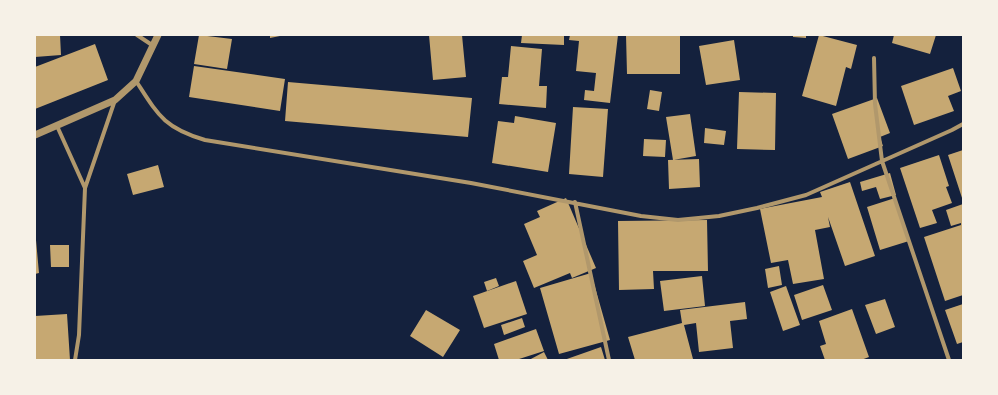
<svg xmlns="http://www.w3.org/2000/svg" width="998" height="395" font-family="Karla,sans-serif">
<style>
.building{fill:#c6a872}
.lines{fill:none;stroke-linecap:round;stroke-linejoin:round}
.minor{stroke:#b1986c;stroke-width:4}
.tertiary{stroke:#b1986c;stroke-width:7}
</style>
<rect width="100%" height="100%" fill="#14213d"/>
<!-- building -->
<path class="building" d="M 35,35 L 60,35 L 61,55 L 35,57 Z
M 199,35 L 232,39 L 227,69 L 194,64 Z
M 270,35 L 280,35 L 280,36 L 270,38 Z
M 429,35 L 462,35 L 466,77 L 433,80 Z
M 522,35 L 564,35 L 564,45 L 521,43 Z
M 570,35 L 618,35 L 610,103 L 584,100 L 585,90 L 594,91 L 596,73 L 576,71 L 579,41 L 569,40 Z
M 626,35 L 680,35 L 680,74 L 627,74 Z
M 793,35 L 806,35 L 806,38 L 793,37 Z
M 819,35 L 857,45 L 851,69 L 846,67 L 836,106 L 802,96 Z
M 894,35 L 936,35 L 930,54 L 892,43 Z
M 734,40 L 740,80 L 706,85 L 699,46 Z
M 95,44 L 108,80 L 35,109 L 35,67 Z
M 511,46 L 542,49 L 539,86 L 547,86 L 546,108 L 499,104 L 502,77 L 508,77 Z
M 194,66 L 285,79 L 280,111 L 189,97 Z
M 953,68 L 961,91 L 948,96 L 954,111 L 914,125 L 901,86 Z
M 288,82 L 472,98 L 468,137 L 285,121 Z
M 650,90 L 662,92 L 659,111 L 647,109 Z
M 739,92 L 776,93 L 775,150 L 737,149 Z
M 877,98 L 890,133 L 880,137 L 883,146 L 848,159 L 832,114 Z
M 573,107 L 608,109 L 603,177 L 569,174 Z
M 690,114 L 696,156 L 673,160 L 666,117 Z
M 515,116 L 556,123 L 548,172 L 492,163 L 498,121 L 514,123 Z
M 705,128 L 726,131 L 724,145 L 704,143 Z
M 644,139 L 666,140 L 665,157 L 643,156 Z
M 963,150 L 963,201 L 948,155 Z
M 939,155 L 949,186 L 946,187 L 952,203 L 932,210 L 937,223 L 920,228 L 900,168 Z
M 699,159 L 700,187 L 669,189 L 668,160 Z
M 158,165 L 164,187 L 133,195 L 127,174 Z
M 890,173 L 896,195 L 880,199 L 876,187 L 862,191 L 860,182 Z
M 850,182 L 875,256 L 845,266 L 828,217 L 830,227 L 815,230 L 824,279 L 793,284 L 788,260 L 771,263 L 760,209 L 822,197 L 820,192 Z
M 566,198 L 596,268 L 572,278 L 570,273 L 534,288 L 523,261 L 537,255 L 524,224 L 540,217 L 537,211 Z
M 895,198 L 909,241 L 880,250 L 867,207 Z
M 963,204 L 963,295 L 945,301 L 924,237 L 961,225 L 961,223 L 951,226 L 946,210 Z
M 707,220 L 708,271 L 653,271 L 654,289 L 619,290 L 618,221 Z
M 35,229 L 39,273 L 35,274 Z
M 50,245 L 69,245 L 69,267 L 51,267 Z
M 779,266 L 782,285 L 768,288 L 765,269 Z
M 591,273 L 610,340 L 559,354 L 540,288 Z
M 702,276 L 705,306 L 664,311 L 660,281 Z
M 496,278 L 499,286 L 487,291 L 484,282 Z
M 516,281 L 527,314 L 484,328 L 473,296 Z
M 823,285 L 832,310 L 802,320 L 794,295 Z
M 786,286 L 800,325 L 783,331 L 770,292 Z
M 885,299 L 895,327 L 876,334 L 865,305 Z
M 745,302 L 747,319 L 730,321 L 733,348 L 699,352 L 696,323 L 684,325 L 693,359 L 635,360 L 628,337 L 682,323 L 680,310 Z
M 963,304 L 963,342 L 957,344 L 945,310 Z
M 852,309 L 869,357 L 861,360 L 825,360 L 820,346 L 826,344 L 819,321 Z
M 426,310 L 460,330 L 443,357 L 410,336 Z
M 67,314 L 70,360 L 35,360 L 35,316 Z
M 522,318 L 525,327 L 504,335 L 501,325 Z
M 536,329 L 544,351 L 516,360 L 499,360 L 494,344 Z
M 601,347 L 605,360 L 564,360 Z
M 544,352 L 548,360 L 529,360 Z"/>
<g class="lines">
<!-- minor -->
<path class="minor" d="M 137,35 L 152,45
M 874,58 L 875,104 L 882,161 L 949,360
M 136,81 C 158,115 164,128 205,140 L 471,183 L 641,216 L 678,220 L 719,216 L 757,208 L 806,195 L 952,130 L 963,124
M 57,126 L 85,188
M 575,202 L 609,360
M 75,360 L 79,335 L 85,188 L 115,100"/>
<!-- tertiary -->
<path class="tertiary" d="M 35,135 L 115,100 L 136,81 L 158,35"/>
</g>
<!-- border -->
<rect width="998" height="395" fill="none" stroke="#f6f1e7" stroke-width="72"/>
</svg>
